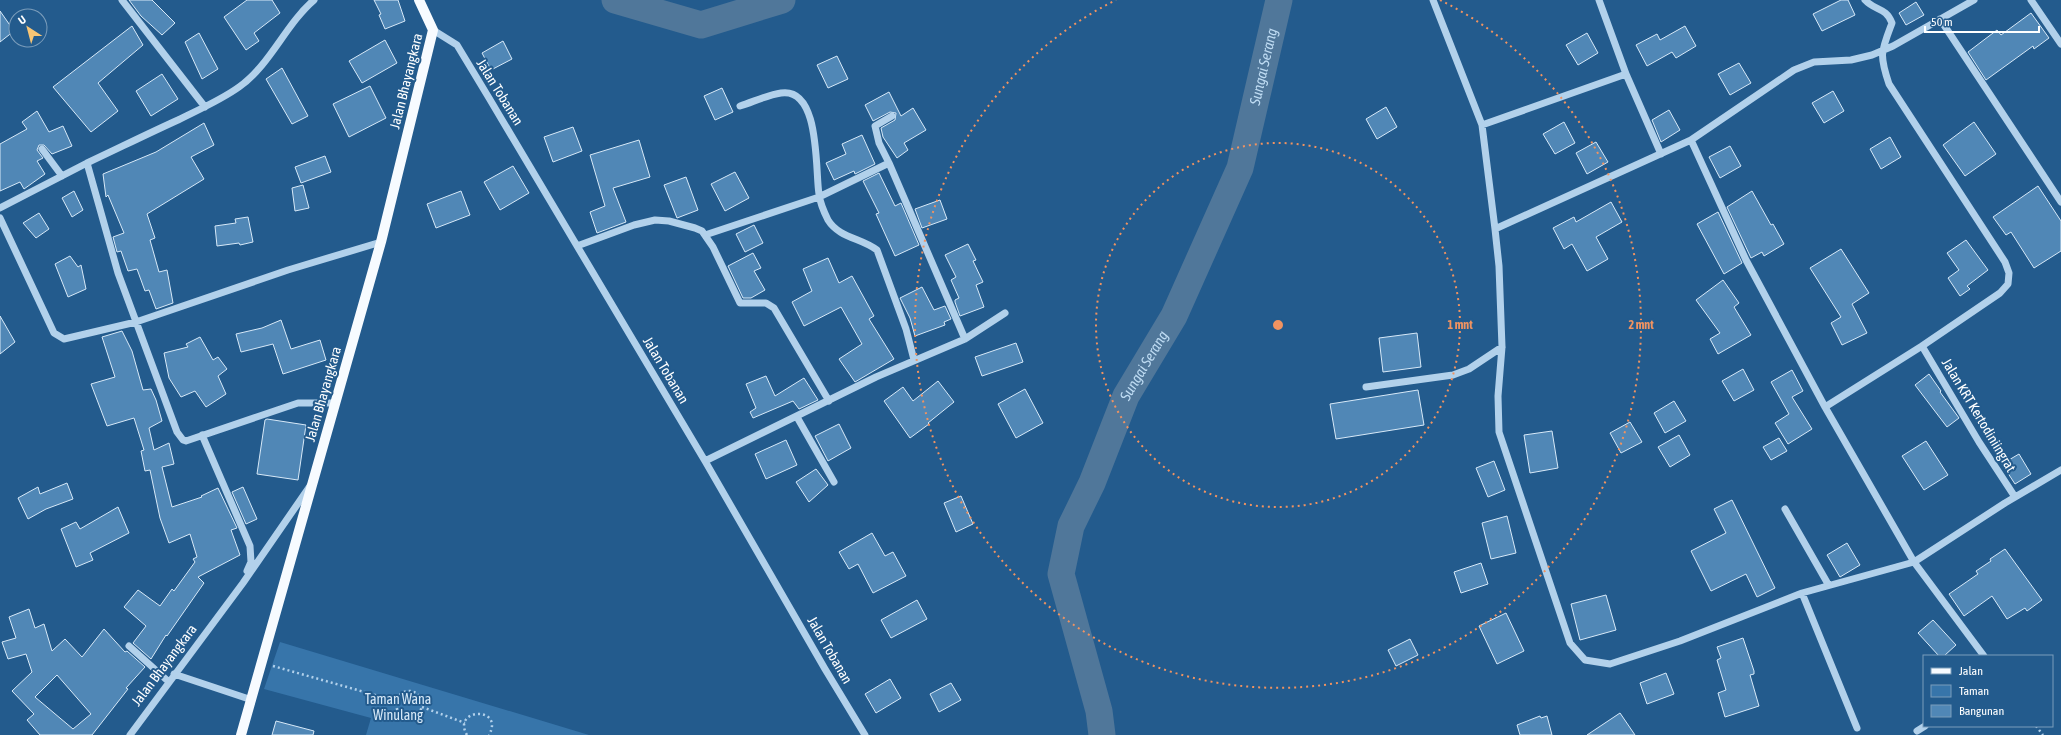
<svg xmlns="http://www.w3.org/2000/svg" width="2061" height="735" font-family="'Asap Condensed',sans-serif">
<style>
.green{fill:#3775aa}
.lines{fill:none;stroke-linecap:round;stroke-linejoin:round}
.river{stroke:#50779a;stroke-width:27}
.building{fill:#5087b6;stroke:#d7e9f8;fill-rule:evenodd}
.path{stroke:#b2d1eb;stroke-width:2.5;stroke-dasharray:2 3;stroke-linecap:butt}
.minor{stroke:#b2d1eb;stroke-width:7}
.major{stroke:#f7fbff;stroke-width:10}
.ring{fill:none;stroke:#f09361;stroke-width:2;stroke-dasharray:2 4}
.labels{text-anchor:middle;stroke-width:4;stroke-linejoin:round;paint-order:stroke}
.street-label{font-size:14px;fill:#fff;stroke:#235b8d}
.park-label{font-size:14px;fill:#d7e9f8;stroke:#235b8d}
.water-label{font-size:15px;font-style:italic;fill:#bedbf2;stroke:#235b8d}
.centre{fill:#f09361;stroke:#235b8d;stroke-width:2}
.ring-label{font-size:12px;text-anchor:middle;font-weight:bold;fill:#f09361;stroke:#235b8d;stroke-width:4;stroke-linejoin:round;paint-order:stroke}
</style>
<rect width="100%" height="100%" fill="#235b8d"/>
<!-- green -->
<path class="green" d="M 280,642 L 589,735 L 366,735 L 371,718 L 264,689 Z"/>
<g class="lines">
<!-- river -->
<g class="river">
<path d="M 615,0 L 701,25 L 782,0"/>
<path id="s1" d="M 1102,735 L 1099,711 L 1061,574 L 1071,526 L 1092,483 L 1126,396 L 1174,316 L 1240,168 L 1279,0"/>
</g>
</g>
<!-- building -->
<path class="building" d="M 129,0 L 152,0 L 175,23 L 162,35 L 141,16 Z
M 247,0 L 272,0 L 280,13 L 254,33 L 259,41 L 246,50 L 224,17 Z
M 374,0 L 398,0 L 405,21 L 385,29 L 379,15 L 381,14 Z
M 1841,0 L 1848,0 L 1855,15 L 1822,31 L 1813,14 Z
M 1916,2 L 1924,15 L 1906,25 L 1899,13 Z
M 0,11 L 14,31 L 0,42 Z
M 2031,13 L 2049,38 L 2034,49 L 2033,46 L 1986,80 L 1968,52 L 1997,30 L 2001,35 Z
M 132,26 L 143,45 L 98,83 L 118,111 L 91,132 L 53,87 Z
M 1685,26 L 1696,46 L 1676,58 L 1672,52 L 1647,66 L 1636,45 L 1657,34 L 1660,40 Z
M 199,33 L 218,69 L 202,79 L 185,42 Z
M 1587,33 L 1598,53 L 1578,65 L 1566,45 Z
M 385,40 L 397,63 L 362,83 L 349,61 Z
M 503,41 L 512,59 L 491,70 L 482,53 Z
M 837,56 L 848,79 L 828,88 L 817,65 Z
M 1739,63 L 1751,83 L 1730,95 L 1718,74 Z
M 282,68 L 308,116 L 292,124 L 266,79 Z
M 162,74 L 178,99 L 151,116 L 136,91 Z
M 370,86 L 386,118 L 349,137 L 333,104 Z
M 722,88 L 733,112 L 715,120 L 704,96 Z
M 1833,91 L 1844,111 L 1824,123 L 1812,103 Z
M 889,92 L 901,116 L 913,108 L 926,130 L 904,143 L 908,150 L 897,158 L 883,137 L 881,128 L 895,120 L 896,113 L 890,112 L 873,121 L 865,105 Z
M 1386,107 L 1397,127 L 1377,139 L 1366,119 Z
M 1669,110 L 1680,130 L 1661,142 L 1652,120 Z
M 37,111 L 49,132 L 63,126 L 72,146 L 52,154 L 44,145 L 39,145 L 37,150 L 43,158 L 37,161 L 45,174 L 24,189 L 20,182 L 0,191 L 0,144 L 27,129 L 22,122 Z
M 1564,122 L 1575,143 L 1555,154 L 1543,134 Z
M 1974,122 L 1996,154 L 1965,176 L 1943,145 Z
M 204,123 L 214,145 L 191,157 L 204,179 L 147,214 L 155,238 L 150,240 L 159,272 L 167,270 L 173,303 L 156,309 L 149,290 L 145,291 L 137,269 L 128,271 L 121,251 L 117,252 L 113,237 L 124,233 L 108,195 L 106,197 L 103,174 L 156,152 Z
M 573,127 L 582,151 L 553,162 L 544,137 Z
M 862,135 L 875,164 L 855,174 L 854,171 L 834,180 L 826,163 L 846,154 L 842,144 Z
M 1890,137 L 1901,157 L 1881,169 L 1870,149 Z
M 639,140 L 650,177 L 613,188 L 626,222 L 597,233 L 590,212 L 605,206 L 590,155 Z
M 1596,142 L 1608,162 L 1587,174 L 1576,153 Z
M 1730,146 L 1741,166 L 1720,178 L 1709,157 Z
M 325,156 L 331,172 L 301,183 L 295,167 Z
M 513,166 L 529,193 L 500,210 L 484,182 Z
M 735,172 L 749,198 L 725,211 L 711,184 Z
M 879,173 L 895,206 L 901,203 L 919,245 L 895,256 L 876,214 L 879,213 L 863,181 Z
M 686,177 L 698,210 L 677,218 L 664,185 Z
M 303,185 L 309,208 L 295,211 L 292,188 Z
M 2038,186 L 2061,221 L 2061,251 L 2034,268 L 2011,232 L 2006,235 L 1993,217 Z
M 74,191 L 83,210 L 72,217 L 62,198 Z
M 461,191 L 470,215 L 436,228 L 427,204 Z
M 1752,191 L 1771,225 L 1773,224 L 1784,244 L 1764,256 L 1762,252 L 1751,258 L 1727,207 Z
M 940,200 L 947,219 L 922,228 L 915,209 Z
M 1611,202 L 1622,222 L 1596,237 L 1608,259 L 1587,271 L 1572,244 L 1564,249 L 1553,228 L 1574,217 L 1576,222 Z
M 1718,212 L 1742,263 L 1724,274 L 1697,224 Z
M 39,213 L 49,229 L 36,238 L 23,223 Z
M 248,217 L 253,242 L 240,245 L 239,243 L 217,246 L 215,226 L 236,223 L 235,219 Z
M 754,225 L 763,243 L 745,252 L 736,234 Z
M 1966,240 L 1988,270 L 1967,286 L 1970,289 L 1960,296 L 1948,278 L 1959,270 L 1947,253 Z
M 968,244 L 976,260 L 973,261 L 983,282 L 976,285 L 984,307 L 960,316 L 955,302 L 955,300 L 959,298 L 951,280 L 956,277 L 945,255 Z
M 1841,249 L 1869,293 L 1852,304 L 1867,333 L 1842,345 L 1831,323 L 1841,317 L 1810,268 Z
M 753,253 L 761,268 L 754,271 L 765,290 L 751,298 L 743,298 L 728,266 Z
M 70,256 L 78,267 L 81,265 L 86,289 L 68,297 L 55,264 Z
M 828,258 L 839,283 L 852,276 L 874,316 L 869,319 L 894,359 L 855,382 L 839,359 L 862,344 L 841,307 L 804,326 L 792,302 L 812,291 L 803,269 Z
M 1723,280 L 1739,303 L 1734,307 L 1751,335 L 1718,354 L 1710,339 L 1720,333 L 1696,300 Z
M 922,287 L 934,310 L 945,306 L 951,319 L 944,322 L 945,325 L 915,336 L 910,318 L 900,298 Z
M 0,316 L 15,342 L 0,354 Z
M 281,320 L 291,349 L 320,340 L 326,360 L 283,374 L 273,344 L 241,352 L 236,334 L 262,328 Z
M 122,331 L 132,351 L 143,390 L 151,389 L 156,400 L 162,421 L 149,428 L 154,450 L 169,443 L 174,464 L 162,467 L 172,507 L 202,497 L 201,496 L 218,488 L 237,528 L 231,530 L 240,555 L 198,577 L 204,583 L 167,636 L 166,635 L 151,659 L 133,643 L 146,626 L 124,607 L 138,590 L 160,606 L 172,589 L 174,591 L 195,562 L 193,559 L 197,557 L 190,534 L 169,543 L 160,518 L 150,470 L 145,471 L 141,451 L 144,450 L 134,418 L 107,426 L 91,384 L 115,377 L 102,337 Z
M 1417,333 L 1421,367 L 1383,372 L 1379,338 Z
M 200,337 L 213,360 L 218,357 L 227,369 L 218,376 L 226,394 L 206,407 L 195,391 L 181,397 L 169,378 L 164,353 L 188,347 L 186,344 Z
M 1016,343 L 1023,362 L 982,376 L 975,357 Z
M 1743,369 L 1754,390 L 1734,401 L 1722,381 Z
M 1792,370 L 1803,391 L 1792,397 L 1812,429 L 1788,444 L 1775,423 L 1789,414 L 1771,382 Z
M 1929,374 L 1941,391 L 1940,392 L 1959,418 L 1947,427 L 1915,385 Z
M 766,376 L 775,396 L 804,378 L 818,400 L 799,409 L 793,401 L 753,418 L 750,412 L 756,408 L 746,384 Z
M 938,381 L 954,402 L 928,423 L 929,424 L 910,438 L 884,401 L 903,387 L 913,401 Z
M 1025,389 L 1043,423 L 1016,438 L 998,404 Z
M 1418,390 L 1424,425 L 1336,439 L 1330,404 Z
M 1674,401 L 1686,421 L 1665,433 L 1654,413 Z
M 267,419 L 306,425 L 298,480 L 257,474 L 265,420 Z
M 1630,422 L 1642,442 L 1621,453 L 1610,433 Z
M 839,424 L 851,448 L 828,461 L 815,436 Z
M 1552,431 L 1558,468 L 1530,473 L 1524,435 Z
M 1679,435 L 1690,455 L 1670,467 L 1658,447 Z
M 1779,438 L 1787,451 L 1771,460 L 1763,447 Z
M 786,440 L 797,465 L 766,479 L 755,454 Z
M 1926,441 L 1948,475 L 1924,490 L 1902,456 Z
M 2019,454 L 2031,474 L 2015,484 L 2002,464 Z
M 1494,461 L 1505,490 L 1488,497 L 1476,468 Z
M 816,469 L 828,485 L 809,502 L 796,482 Z
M 67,483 L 73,499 L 46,509 L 28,519 L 18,498 L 38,487 L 40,494 Z
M 243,487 L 257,519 L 246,524 L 232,492 Z
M 961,496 L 973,524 L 956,532 L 944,503 Z
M 1732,500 L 1775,588 L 1757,597 L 1746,574 L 1711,591 L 1691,551 L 1726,533 L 1714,509 Z
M 118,507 L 129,533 L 90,553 L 93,560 L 76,567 L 61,529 L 76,522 L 80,529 Z
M 1507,516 L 1516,553 L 1491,559 L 1482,523 Z
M 872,533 L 885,556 L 893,552 L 906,576 L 873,593 L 858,564 L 849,569 L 839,552 Z
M 1847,543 L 1860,565 L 1840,577 L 1827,555 Z
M 2005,549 L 2042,600 L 2027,611 L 2025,608 L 2007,619 L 1992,596 L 1964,616 L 1949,594 L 1978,574 L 1976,571 L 1991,561 L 1990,559 Z
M 1481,563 L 1488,584 L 1461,593 L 1454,572 Z
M 1606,595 L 1616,630 L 1580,640 L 1571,604 Z
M 917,600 L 927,619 L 891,638 L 881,620 Z
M 29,609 L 35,628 L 44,624 L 52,651 L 65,639 L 82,657 L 104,629 L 125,652 L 127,651 L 145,667 L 126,688 L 128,689 L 92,735 L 40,735 L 27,720 L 34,714 L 12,691 L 32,672 L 26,654 L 8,659 L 2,642 L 16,638 L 9,617 ZM 57,675 L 91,714 L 73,729 L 35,697 Z
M 1506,613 L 1524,651 L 1497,664 L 1479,626 Z
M 1933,620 L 1956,645 L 1944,656 L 1939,656 L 1918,633 Z
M 1743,638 L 1754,671 L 1754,674 L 1750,675 L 1759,706 L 1725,717 L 1718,693 L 1726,690 L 1717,660 L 1721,658 L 1717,647 Z
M 1410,639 L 1418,655 L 1396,666 L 1388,650 Z
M 1666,673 L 1674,694 L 1647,704 L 1640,683 Z
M 890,679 L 901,698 L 876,713 L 865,694 Z
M 951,683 L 961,700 L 939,712 L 930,694 Z
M 1620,713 L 1635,735 L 1587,735 Z
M 1540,716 L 1541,718 L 1547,716 L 1552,735 L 1520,735 L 1517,725 Z
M 276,721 L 314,731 L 313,735 L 272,735 Z"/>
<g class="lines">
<!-- path -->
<path class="path" d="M 273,666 L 396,701
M396 704a13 13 0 1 1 26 0a13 13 0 1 1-26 0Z
M 422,707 L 465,723
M 2036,726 L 2043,735
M 467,735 C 451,708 505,706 489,735"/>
<!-- minor -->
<path class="minor" d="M 122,0 L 205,107
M 314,0 C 285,25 271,64 239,87 C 221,100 198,110 178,120 C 147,134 117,149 87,163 L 118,273 L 177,432 L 183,440 L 186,441 L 298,403 L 335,403
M 1433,0 L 1482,125 L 1495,229
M 1599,0 L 1626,74
M 1974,0 L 1893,46 L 1872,55 L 1851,60 L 1814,62 L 1794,70 L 1691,140 L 1495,229 L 1499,266 L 1502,347 L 1498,396 L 1499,432 L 1570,643 L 1585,660 L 1610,664 L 1680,641 L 1802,593 L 1914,562 L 2005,503 L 2061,470
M 2031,0 L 2061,44
M 1940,19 L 2061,202
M 433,30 L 457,45 L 489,98 L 705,461 L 825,669 L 865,735
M 740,106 C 753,102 767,95 781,93 C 821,87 815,172 819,194 C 820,203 824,212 828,220 C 839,238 862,238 877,250 L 906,329 L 914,360
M 1482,125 L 1626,74 L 1661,154
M 1691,140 L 1746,260 L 1825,407 L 1914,562 L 1984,656
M 42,149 L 62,176
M 889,163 L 965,339
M 0,208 L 87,163
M 0,218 L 54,333 L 64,339 L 136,322 L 288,270 L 381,242
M 705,235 L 819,197 L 889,163 L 879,143 L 875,126 L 892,116
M 577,246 L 634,225 L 655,220 L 669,221 L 695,228 L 702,231 L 713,247 L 740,303 L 766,303 L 774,308 L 829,401
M 1922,346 L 1979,442 L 2015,497
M 1366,387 L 1453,375 L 1469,369 L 1502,347
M 1825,407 L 1922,346 L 2000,293 L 2008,284 L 2009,273 L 2005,262 L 1889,84 C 1879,54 1881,52 1892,23 C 1886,7 1875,11 1865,0
M 797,417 L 834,482
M 202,435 L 250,546 L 251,562 L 247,571
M 705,461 L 876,377 L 965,339 L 1005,313
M 1785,509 L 1828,584
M 1802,593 L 1857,728
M 129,646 L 169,682
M 174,674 L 252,700
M 1917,731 L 1925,726
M 130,735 L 243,583 L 310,486"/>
<!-- major -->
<path class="major" d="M 241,735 L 381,242 L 433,30 L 419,0"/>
</g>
<!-- distance rings -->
<g class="ring">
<circle cx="1278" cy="325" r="182"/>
<path d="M1440 0A363 363 0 1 1 1116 0"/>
</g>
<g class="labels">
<!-- street labels -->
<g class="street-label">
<text transform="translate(406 81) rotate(-76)" y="5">Jalan Bhayangkara</text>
<text transform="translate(500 92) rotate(58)" y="5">Jalan Tobanan</text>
<text transform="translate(666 370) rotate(59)" y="5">Jalan Tobanan</text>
<text transform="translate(323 394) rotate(-74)" y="5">Jalan Bhayangkara</text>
<text transform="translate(1979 415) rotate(59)" y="5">Jalan KRT Kertodiniingrat</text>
<text transform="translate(830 650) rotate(60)" y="5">Jalan Tobanan</text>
<text transform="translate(164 665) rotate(-53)" y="5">Jalan Bhayangkara</text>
</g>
<!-- park labels -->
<g class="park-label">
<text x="398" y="704">Taman Wana<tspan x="398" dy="16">Winulang</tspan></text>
</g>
<!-- water labels -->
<g class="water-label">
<text dy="5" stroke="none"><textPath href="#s1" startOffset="716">Sungai Serang</textPath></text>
<text dy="5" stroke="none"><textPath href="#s1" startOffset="392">Sungai Serang</textPath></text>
</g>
</g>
<circle cx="1278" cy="325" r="6" class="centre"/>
<g class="ring-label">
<text x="1460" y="329">1 mnt</text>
<text x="1641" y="329">2 mnt</text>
</g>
<!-- legend -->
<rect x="1923" y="655" width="130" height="72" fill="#235b8d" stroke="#7b9dbb"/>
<rect x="1931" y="668" width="20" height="6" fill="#f7fbff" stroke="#7b9dbb"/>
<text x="1959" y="675" font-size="12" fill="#ffffff">Jalan</text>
<rect x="1931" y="685" width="20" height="12" fill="#3775aa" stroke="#7b9dbb"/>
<text x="1959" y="695" font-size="12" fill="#ffffff">Taman</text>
<rect x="1931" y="705" width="20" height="12" fill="#5087b6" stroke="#7b9dbb"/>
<text x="1959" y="715" font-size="12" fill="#ffffff">Bangunan</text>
<!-- north arrow -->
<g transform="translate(28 28) rotate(324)"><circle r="19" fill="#235b8d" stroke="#7b9dbb"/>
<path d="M0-3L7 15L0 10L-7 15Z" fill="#f7c575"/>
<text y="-6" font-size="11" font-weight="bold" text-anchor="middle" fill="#ffffff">U</text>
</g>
<!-- scale -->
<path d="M1925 26v6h114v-6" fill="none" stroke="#ffffff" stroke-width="2"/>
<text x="1931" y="26" font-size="12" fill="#ffffff" stroke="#235b8d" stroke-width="3" paint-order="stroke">50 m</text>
</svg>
